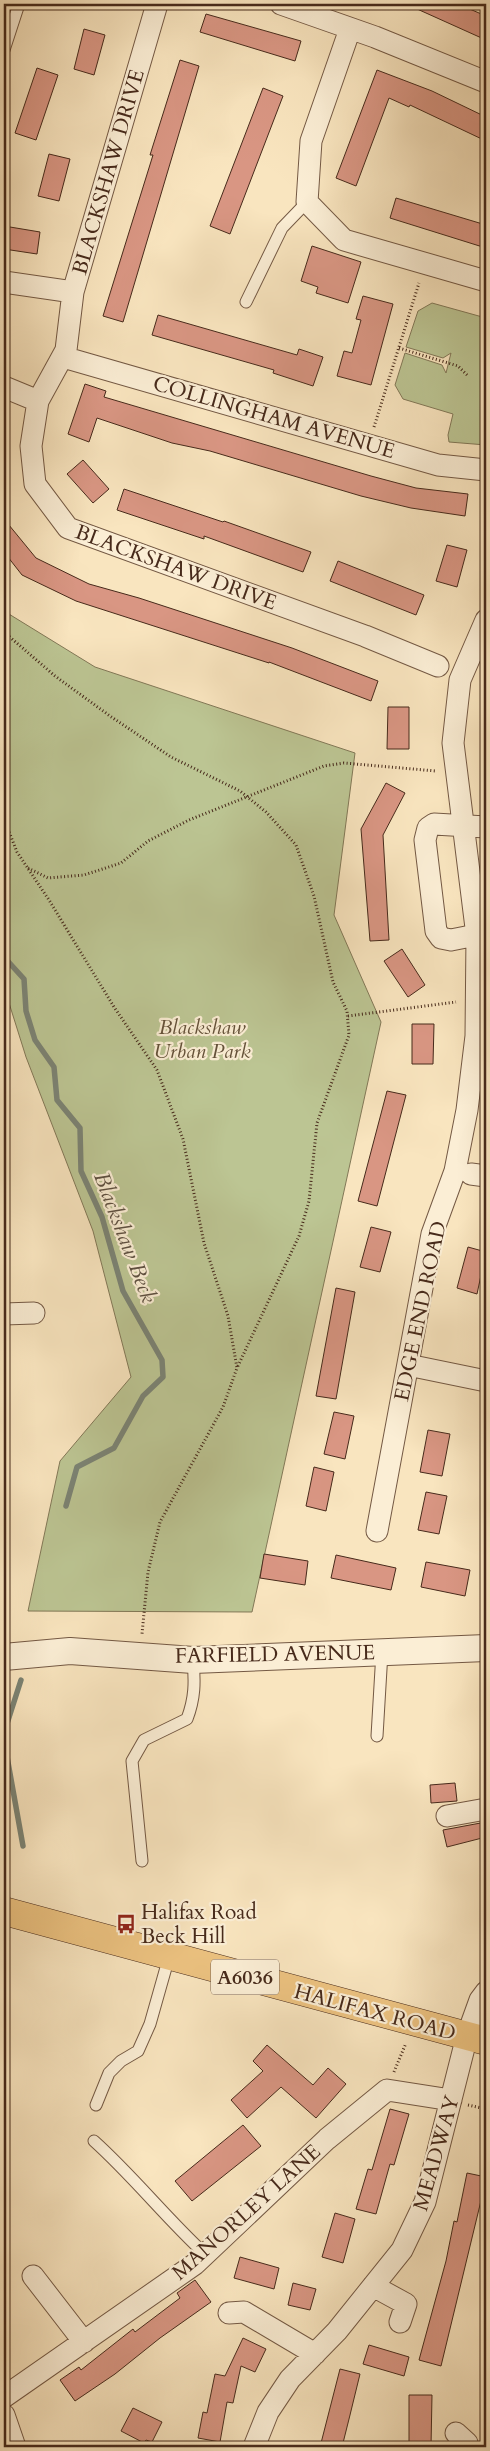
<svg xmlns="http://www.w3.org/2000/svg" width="490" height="2451" font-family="Cardo,serif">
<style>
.green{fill:#bcc593;stroke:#827857}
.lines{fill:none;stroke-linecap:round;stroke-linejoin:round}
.stream{stroke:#7b8374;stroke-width:5.5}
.building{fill:#d99683;stroke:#472a1b}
.service-casing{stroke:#745944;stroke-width:13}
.minor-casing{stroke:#745944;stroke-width:23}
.tertiary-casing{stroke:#745944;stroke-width:28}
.trunk-casing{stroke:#472a1b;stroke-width:29}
.path{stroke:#472a1b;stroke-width:3;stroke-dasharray:1 2.5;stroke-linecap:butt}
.service{stroke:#fbeed5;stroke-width:11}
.minor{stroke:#fbeed5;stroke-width:21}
.tertiary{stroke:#fbeed5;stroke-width:26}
.trunk{stroke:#ecc280;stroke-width:28}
.labels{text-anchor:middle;stroke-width:4.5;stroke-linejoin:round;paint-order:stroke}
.shield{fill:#fbeed5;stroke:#7d6553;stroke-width:1}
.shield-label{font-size:20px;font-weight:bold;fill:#472a1b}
.street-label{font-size:21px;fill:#472a1b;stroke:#fbeed5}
.park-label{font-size:21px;font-style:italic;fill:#645139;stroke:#fbeed5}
.poi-label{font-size:21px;fill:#472a1b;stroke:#fbeed5;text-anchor:start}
.water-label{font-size:22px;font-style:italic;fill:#5d4f40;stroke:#fbeed5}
</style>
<rect width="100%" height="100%" fill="#f9e5bf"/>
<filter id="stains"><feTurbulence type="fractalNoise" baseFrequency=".004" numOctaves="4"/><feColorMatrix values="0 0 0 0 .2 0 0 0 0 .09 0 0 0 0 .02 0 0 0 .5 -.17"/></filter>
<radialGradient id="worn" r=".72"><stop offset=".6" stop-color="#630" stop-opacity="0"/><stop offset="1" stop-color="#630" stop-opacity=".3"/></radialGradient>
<!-- green -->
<path class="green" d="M 432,303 L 486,318 L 486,445 L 449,442 L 448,435 L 453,414 L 403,399 L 395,385 L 405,353 L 442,365 L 446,373 L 451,353 L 443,358 L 406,347 L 418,311 Z
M 4,611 L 95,667 L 355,753 L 334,915 L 381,1022 L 252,1612 L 28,1611 L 60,1461 L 131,1377 L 93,1231 L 26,1057 L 4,987 Z"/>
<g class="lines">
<!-- stream -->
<path class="stream" d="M 4,957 L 24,979 L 26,1011 L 35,1040 L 54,1067 L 57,1100 L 80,1128 L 81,1171 L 102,1217 L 123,1291 L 162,1360 L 163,1377 L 143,1396 L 114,1448 L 77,1467 L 66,1506
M 4,1733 L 21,1680
M 4,1740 L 23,1846"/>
</g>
<!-- building -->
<path class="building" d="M 406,4 L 458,4 L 486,16 L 486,40 Z
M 206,14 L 301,41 L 295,61 L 200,32 Z
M 84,29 L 105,35 L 94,75 L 74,69 Z
M 180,60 L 199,66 L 123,322 L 103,316 L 153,155 L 150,155 Z
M 37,68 L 58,75 L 36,140 L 15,133 Z
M 377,70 L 432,91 L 486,117 L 486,141 L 410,105 L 409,107 L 389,98 L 356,186 L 336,178 Z
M 263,88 L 283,96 L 230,234 L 210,226 Z
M 49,154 L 70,159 L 59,201 L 38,196 Z
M 396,198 L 486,225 L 486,248 L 390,218 Z
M 4,226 L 40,232 L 37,254 L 4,249 Z
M 312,246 L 361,262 L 348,303 L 316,293 L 318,287 L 301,281 Z
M 363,296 L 393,304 L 371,385 L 337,376 L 344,351 L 352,353 L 361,320 L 356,319 Z
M 158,315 L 297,355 L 299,349 L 323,357 L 313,386 L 273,373 L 274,370 L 152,335 Z
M 85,384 L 106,391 L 104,397 L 371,476 L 416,488 L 468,494 L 465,516 L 411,508 L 361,496 L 210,451 L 172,443 L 97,418 L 89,442 L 68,434 Z
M 83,460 L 109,489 L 93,503 L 67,474 Z
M 124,489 L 223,522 L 224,521 L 311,552 L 303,572 L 204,536 L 204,539 L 117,510 Z
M 4,519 L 36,558 L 89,584 L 139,598 L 292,648 L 378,681 L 371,701 L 269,662 L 269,663 L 76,601 L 22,575 L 4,552 Z
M 447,545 L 467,550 L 457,587 L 436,581 Z
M 338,561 L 424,595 L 416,615 L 330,581 Z
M 388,707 L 409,707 L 409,749 L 387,749 Z
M 386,783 L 405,793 L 383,835 L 389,940 L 370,941 L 361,829 Z
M 402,949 L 425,985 L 408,997 L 384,961 Z
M 412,1024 L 434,1024 L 433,1064 L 412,1064 Z
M 387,1091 L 406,1095 L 377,1206 L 358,1201 Z
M 371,1227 L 391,1232 L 380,1272 L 360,1267 Z
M 468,1247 L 486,1252 L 477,1294 L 457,1288 Z
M 336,1288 L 355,1292 L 336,1399 L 316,1396 Z
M 334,1412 L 354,1416 L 345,1459 L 324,1454 Z
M 428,1430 L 450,1434 L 442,1476 L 420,1472 Z
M 314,1467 L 334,1472 L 326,1511 L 306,1506 Z
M 426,1492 L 447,1496 L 439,1534 L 418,1530 Z
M 264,1554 L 308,1561 L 305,1585 L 260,1578 Z
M 336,1555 L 396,1568 L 391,1590 L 331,1578 Z
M 426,1562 L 470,1570 L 465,1596 L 421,1587 Z
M 455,1783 L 457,1801 L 431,1803 L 430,1785 Z
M 486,1822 L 486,1837 L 447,1847 L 443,1830 Z
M 267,2045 L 313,2085 L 328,2068 L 346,2084 L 316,2118 L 281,2087 L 247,2118 L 231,2100 L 263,2071 L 253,2061 Z
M 390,2109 L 409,2114 L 394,2165 L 390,2164 L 376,2214 L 356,2209 L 368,2169 L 372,2170 Z
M 243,2125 L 261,2146 L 192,2201 L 175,2181 Z
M 467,2173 L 486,2177 L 486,2180 L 441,2366 L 419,2360 L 446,2261 L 454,2221 L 457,2222 Z
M 335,2213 L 355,2219 L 343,2263 L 322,2257 Z
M 240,2257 L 279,2268 L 274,2289 L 234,2278 Z
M 195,2280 L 211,2302 L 160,2338 L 115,2374 L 75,2401 L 60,2380 L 79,2367 L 81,2370 L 133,2329 L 135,2332 L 180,2298 L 177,2293 Z
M 293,2283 L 316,2289 L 310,2310 L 288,2305 Z
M 243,2338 L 266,2349 L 255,2372 L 241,2366 L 233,2403 L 227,2402 L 220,2442 L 198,2438 L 203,2412 L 207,2413 L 215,2374 L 225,2376 Z
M 369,2345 L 409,2357 L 404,2376 L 363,2364 Z
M 340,2369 L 360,2374 L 350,2415 L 342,2447 L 320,2447 Z
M 409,2395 L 432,2395 L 431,2447 L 409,2447 Z
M 133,2408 L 162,2422 L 152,2442 L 146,2440 L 144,2443 L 121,2431 Z"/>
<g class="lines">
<defs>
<path id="service" d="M 4,50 L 19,4
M 246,302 L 282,228 L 307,202
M 377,1736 L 382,1652
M 142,1861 L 132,1761 L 144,1740 L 187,1719 C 195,1698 195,1682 193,1660
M 96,2105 L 109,2073 L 121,2061 L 138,2051 L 150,2024 L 169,1957
M 94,2141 C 133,2176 166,2218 205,2254"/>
<path id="minor" d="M 157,4 L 73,292 L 66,350 L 38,401 L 31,446 L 35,484 L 68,528 L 365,636 L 438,666
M 281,4 L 375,37 L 486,82
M 350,29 L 311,141 L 307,202 L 344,240 L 486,281
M 4,282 L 73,292
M 63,357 L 438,465 L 486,470
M 4,387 L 38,401
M 486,827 L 434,824 L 428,828 L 425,840 L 436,931 L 441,938 L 451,940 L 486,933
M 471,1174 L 486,1176
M 4,1314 L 34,1313
M 408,1365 L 486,1381
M 377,1531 L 432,1234 L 455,1171 L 467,1110 L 476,1036 L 477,936 L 453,743 L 460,680 L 486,620
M 447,1816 L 486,1809
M 33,2276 L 84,2342
M 373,2286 L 406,2304 L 400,2322
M 229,2313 L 244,2312 L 315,2354
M 4,2397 L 195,2264 L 327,2139 L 387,2090 L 451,2100
M 4,2415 L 15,2447
M 456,2433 L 467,2443 L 468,2447
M 254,2447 L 268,2412 L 290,2379 L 337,2331 L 402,2250 L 425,2202 L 467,2036 L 480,2000 L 486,1992"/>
<path id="tertiary" d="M 4,1657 L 70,1651 L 193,1660 L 486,1648"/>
<path id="trunk" d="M 4,1911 L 486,2041"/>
</defs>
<!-- service casing -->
<use href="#service" class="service-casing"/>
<!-- minor casing -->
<use href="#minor" class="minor-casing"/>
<!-- tertiary casing -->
<use href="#tertiary" class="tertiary-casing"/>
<!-- trunk casing -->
<use href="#trunk" class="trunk-casing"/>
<!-- path -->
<path class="path" d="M 399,348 L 458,366 L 468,376
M 374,427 L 419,283
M 4,632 L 55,676 L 110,716 L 171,757 L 240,791 L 266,812 L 296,845 L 314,896 L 333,982 L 347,1011 L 349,1035 L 317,1123 L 309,1201 L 299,1236 L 237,1368
M 4,819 L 17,852 L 49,900 L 114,1007 L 157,1070 L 183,1139 L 204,1243 L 228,1316 L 237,1368 L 223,1407 L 160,1522 L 148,1572 L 142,1634
M 28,868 L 48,878 L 84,875 L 121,863 L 148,841 L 189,820 L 324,766 L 344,763 L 436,771
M 348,1016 L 456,1002
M 394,2072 L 406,2043
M 468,2105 L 486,2109"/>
<!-- service -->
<use href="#service" class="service"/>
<!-- minor -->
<use href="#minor" class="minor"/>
<!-- tertiary -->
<use href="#tertiary" class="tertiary"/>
<!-- trunk -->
<use href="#trunk" class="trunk"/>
</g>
<!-- icons -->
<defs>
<symbol id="bus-bare" viewBox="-9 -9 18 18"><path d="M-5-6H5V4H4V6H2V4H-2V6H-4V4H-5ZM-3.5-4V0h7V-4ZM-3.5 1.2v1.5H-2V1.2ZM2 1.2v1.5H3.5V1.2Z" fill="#8f2418" stroke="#fbeed5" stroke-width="2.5" paint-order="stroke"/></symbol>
</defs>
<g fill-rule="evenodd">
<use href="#bus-bare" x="112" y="1910" width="28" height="28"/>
</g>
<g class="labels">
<!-- shield labels -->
<rect class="shield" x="211" y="1959.5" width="68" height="35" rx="4"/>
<g class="shield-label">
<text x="245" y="1984">A6036</text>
</g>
<!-- street labels -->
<g class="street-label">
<text transform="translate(108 172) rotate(-74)" y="7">BLACKSHAW DRIVE</text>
<text transform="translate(274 417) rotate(16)" y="7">COLLINGHAM AVENUE</text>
<text transform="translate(176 567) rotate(20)" y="7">BLACKSHAW DRIVE</text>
<text transform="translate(420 1311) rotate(-78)" y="7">EDGE END ROAD</text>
<text transform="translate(275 1654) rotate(-1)" y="7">FARFIELD AVENUE</text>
<text transform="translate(375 2012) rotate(15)" y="7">HALIFAX ROAD</text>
<text transform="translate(436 2153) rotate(-74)" y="7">MEADWAY</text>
<text transform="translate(246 2212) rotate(-42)" y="7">MANORLEY LANE</text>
</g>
<!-- park labels -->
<g class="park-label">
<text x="202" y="1034">Blackshaw<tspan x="202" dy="24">Urban Park</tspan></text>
</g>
<!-- poi labels -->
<g class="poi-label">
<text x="141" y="1919">Halifax Road<tspan x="141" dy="24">Beck Hill</tspan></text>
</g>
<!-- water labels -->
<g class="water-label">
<text transform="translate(126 1237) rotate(69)" y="8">Blackshaw Beck</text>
</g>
</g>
<!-- margin -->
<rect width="490" height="2451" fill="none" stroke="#f9e5bf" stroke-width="20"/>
<rect x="5" y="5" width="480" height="2441" fill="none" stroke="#472a1b" stroke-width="2.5"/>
<rect x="10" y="10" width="470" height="2431" fill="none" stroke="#472a1b"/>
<rect width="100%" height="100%" filter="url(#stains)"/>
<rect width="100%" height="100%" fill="url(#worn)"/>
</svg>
